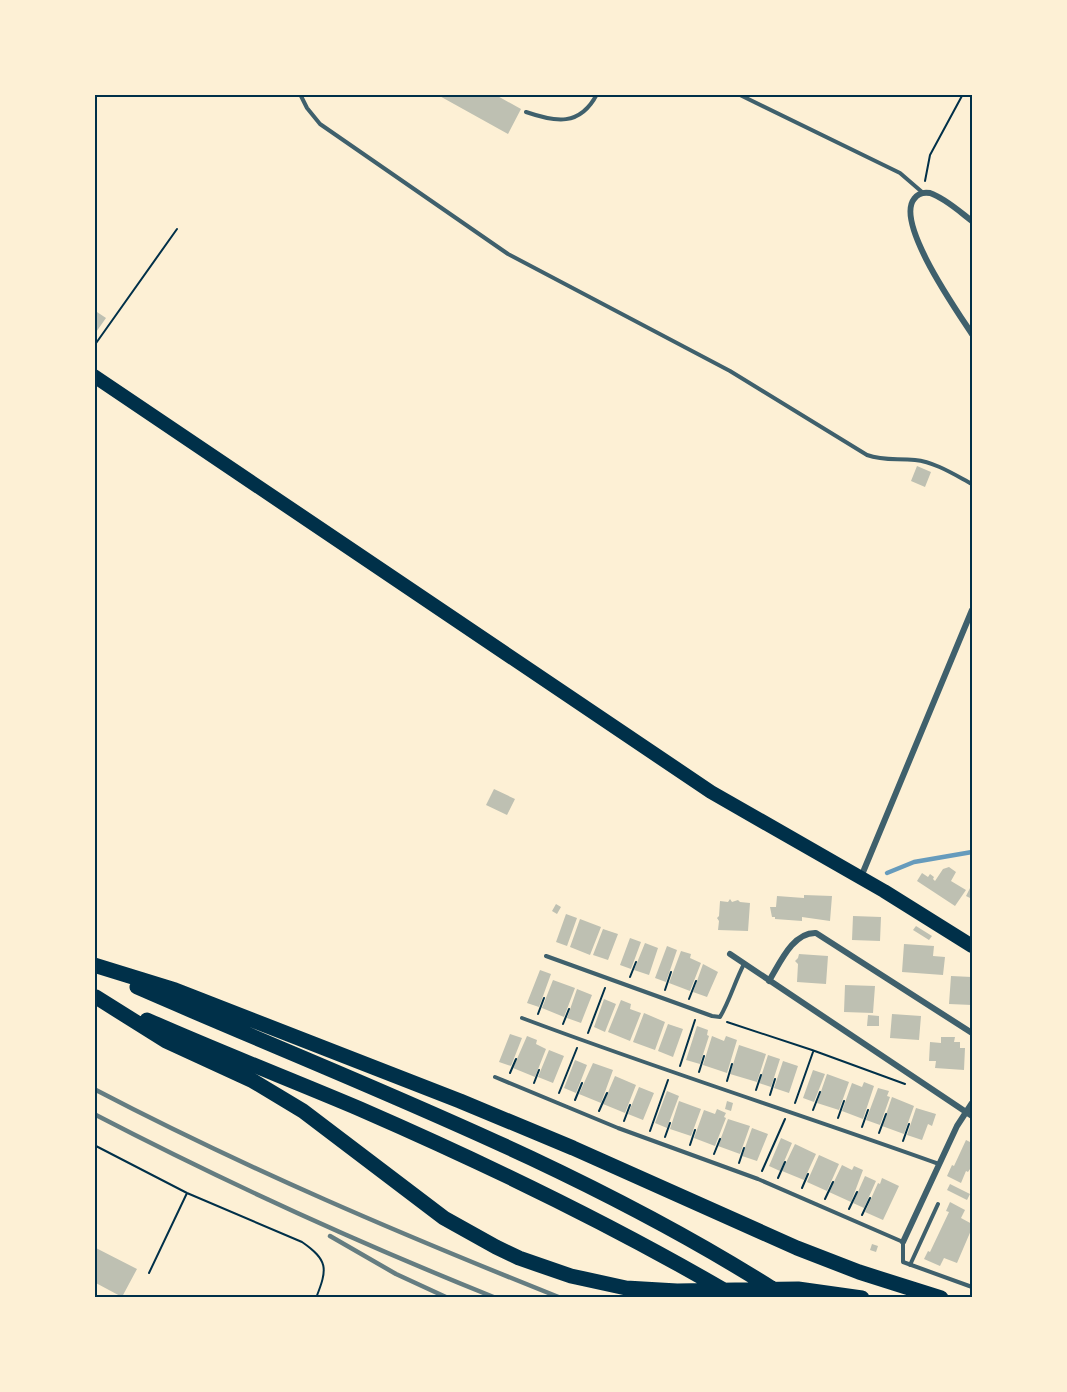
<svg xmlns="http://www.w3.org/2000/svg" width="1067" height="1392" font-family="'PT Serif',serif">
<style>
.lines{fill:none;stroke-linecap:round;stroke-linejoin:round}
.stream{stroke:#669bbc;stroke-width:4.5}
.building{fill:#bec0b2}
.path{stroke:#003049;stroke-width:2}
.service{stroke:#3f606c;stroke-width:4}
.minor{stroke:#3f606c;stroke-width:6}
.primary{stroke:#003049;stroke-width:14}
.motorway{stroke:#003049;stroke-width:15}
.rail{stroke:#657d81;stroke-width:4.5}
.neatline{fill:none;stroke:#003049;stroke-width:2}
</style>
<rect width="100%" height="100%" fill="#fdf0d5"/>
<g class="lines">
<!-- stream -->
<path class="stream" d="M 887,873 L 914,862 L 972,852"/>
</g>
<!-- building -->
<path class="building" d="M 436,94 L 494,94 L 521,109 L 508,134 Z
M 94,310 L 106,318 L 94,335 Z
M 917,466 L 931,472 L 925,487 L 911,481 Z
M 494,789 L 515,799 L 507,815 L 486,805 Z
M 949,867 L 956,872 L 951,881 L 966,890 L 955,906 L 917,881 L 922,873 L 928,877 L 930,874 L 934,877 L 933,879 L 935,881 L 943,869 Z
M 972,884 L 972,899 L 966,896 Z
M 804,895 L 832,896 L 830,921 L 802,917 L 802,921 L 775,919 L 775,917 L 772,917 L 770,907 L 776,907 L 777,896 L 804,898 Z
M 730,899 L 732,902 L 738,900 L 740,902 L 750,903 L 748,931 L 718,930 L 719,921 L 717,918 L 719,916 L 720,901 L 728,902 Z
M 556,904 L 561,907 L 557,914 L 552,911 Z
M 566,914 L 577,918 L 567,946 L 556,942 Z
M 853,916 L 881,917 L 880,941 L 852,940 Z
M 580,919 L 601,927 L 590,955 L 570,947 Z
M 916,926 L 932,936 L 929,940 L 913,930 Z
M 603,929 L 618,934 L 608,960 L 593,955 Z
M 630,938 L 641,942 L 631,969 L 620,965 Z
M 645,943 L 658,948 L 649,975 L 634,970 Z
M 904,944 L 934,946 L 933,956 L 945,957 L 943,975 L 902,972 Z
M 667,946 L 677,950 L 666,982 L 655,978 Z
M 681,951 L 691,954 L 690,958 L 701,963 L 690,991 L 669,983 Z
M 799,954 L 828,956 L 826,984 L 797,982 L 798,964 L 795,961 L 798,958 Z
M 703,964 L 718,972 L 707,997 L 693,992 Z
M 540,970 L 551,974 L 539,1007 L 527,1003 Z
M 951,976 L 972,977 L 972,1005 L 949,1004 Z
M 553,980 L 575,988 L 564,1017 L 542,1008 Z
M 845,985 L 875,986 L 873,1013 L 844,1012 Z
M 577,989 L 592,995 L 581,1023 L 567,1018 Z
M 604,999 L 616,1004 L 605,1032 L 594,1027 Z
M 621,1000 L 631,1004 L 630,1009 L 641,1013 L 630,1041 L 608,1032 Z
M 644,1013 L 665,1022 L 655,1050 L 633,1042 Z
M 892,1014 L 921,1016 L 919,1040 L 890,1038 Z
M 868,1015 L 879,1016 L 879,1026 L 867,1026 Z
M 668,1024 L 683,1029 L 673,1057 L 658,1051 Z
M 697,1026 L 708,1030 L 707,1035 L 709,1036 L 700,1064 L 686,1060 Z
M 510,1034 L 522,1038 L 511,1066 L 499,1062 Z
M 527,1036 L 537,1040 L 536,1044 L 546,1049 L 535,1077 L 513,1068 Z
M 712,1036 L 724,1041 L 726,1036 L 737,1040 L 727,1073 L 703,1065 Z
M 941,1037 L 955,1037 L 954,1042 L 960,1042 L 960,1048 L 965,1048 L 964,1070 L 935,1068 L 936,1061 L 929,1061 L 930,1042 L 941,1043 Z
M 739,1045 L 766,1054 L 757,1082 L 730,1074 Z
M 549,1050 L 564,1056 L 553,1083 L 538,1077 Z
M 768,1055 L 780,1059 L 771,1087 L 759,1083 Z
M 575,1060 L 587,1065 L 576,1093 L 564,1088 Z
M 783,1061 L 798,1066 L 789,1093 L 774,1088 Z
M 593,1063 L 613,1070 L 601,1103 L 579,1094 Z
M 813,1070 L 825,1074 L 814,1102 L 803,1098 Z
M 827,1074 L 849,1082 L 839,1110 L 817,1103 Z
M 615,1076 L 636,1085 L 625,1113 L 603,1104 Z
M 864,1082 L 874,1086 L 863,1119 L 842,1111 L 852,1083 L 862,1087 Z
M 639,1087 L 654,1093 L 643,1120 L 628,1114 Z
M 878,1088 L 889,1091 L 887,1096 L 890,1097 L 880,1125 L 866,1120 Z
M 667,1091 L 679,1096 L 667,1128 L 655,1123 Z
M 892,1097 L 914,1106 L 904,1134 L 882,1126 Z
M 679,1101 L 701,1109 L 691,1136 L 670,1129 Z
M 727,1101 L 733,1103 L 731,1111 L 725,1109 Z
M 916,1108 L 936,1114 L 932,1126 L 928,1124 L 922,1140 L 907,1135 Z
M 717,1109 L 726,1113 L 724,1117 L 726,1118 L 715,1146 L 694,1138 L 704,1110 L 715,1114 Z
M 728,1119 L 750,1126 L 740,1154 L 718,1146 Z
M 752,1128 L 768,1134 L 757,1161 L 742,1156 Z
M 781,1138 L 792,1143 L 780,1171 L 769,1166 Z
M 966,1140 L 972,1143 L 972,1166 L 968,1172 L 966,1171 L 961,1183 L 947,1176 L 952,1165 L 954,1166 Z
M 795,1144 L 816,1154 L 804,1180 L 782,1171 Z
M 819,1155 L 839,1164 L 827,1191 L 807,1182 Z
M 842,1165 L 852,1170 L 854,1166 L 863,1170 L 851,1202 L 829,1192 Z
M 865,1176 L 876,1181 L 864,1208 L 853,1203 Z
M 882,1178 L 899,1186 L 883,1220 L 865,1212 L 878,1183 L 880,1184 Z
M 950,1184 L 970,1194 L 967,1200 L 947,1190 Z
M 950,1202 L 965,1210 L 961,1218 L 972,1224 L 972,1228 L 957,1263 L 944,1258 L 940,1266 L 924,1259 L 928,1251 L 930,1252 L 949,1212 L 946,1211 Z
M 872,1244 L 878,1246 L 876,1252 L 870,1250 Z
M 94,1247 L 137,1269 L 122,1297 L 94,1282 Z"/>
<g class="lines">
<!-- path -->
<path class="path" d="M 925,181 L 930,155 L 963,94
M 94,346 L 177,229
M 630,977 L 636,962
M 665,990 L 671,972
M 689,999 L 696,981
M 538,1014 L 544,998
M 727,1022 L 812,1050 L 905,1084
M 563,1024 L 569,1009
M 588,1033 L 605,988
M 680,1066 L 695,1020
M 699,1072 L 704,1056
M 510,1073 L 516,1059
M 727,1081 L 732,1064
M 534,1083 L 539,1070
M 756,1090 L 761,1075
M 559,1093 L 577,1048
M 770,1095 L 775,1079
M 575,1100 L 582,1083
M 795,1103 L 813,1052
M 813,1110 L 820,1092
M 599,1111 L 607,1093
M 838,1118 L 844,1101
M 624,1121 L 630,1105
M 862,1127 L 868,1110
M 650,1131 L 668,1080
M 879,1133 L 886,1114
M 665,1137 L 670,1123
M 903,1141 L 909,1124
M 94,1145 L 187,1193 L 302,1242 C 328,1260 328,1268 316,1298
M 690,1145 L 695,1130
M 714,1154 L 720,1139
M 739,1163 L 744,1148
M 762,1171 L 785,1119
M 778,1178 L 785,1162
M 802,1188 L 808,1174
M 825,1199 L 833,1182
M 849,1209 L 857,1192
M 862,1215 L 870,1198
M 149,1273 L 187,1193"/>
<!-- service -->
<path class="service" d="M 300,94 L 307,108 L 320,124 L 508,254 L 730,371 L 867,455 C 884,461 897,458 915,460 C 935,462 955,475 972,484
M 738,94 L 900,173 L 922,192
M 526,112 C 555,122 580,127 597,94
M 546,956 L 712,1016 L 720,1017 C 730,1000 735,981 744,964
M 522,1018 C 660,1070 800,1114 939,1164
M 495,1077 L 618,1128 L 758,1179 L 903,1242 L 903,1262 L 972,1287
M 910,1265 L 938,1204"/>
<!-- minor -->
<path class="minor" d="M 972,221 C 960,212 945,198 930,193 C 924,192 918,193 914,199 C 895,223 957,311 972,334
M 861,877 L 972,610
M 730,954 L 972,1116
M 769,981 C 780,963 793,932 816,933 L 972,1033
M 903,1242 L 957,1126 L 972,1103"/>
<!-- primary -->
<path class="primary" d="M 94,376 L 711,792 L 884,891 L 972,946"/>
<!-- motorway -->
<path class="motorway" d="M 94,965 L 175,990 L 460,1101 L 573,1148 L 797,1248 L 859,1272 L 941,1298
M 137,987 C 352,1081 574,1163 773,1289
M 96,997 L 166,1041 L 253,1081 L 303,1111 L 444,1218 L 496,1247 L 519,1258 L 571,1276 L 626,1288 L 677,1291 L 798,1289 L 862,1298
M 147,1020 C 217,1051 289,1079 360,1109 C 484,1163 605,1221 722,1289"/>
<!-- rail -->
<path class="rail" d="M 94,1089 C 245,1168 403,1235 561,1298
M 94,1114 C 225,1182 359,1243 496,1298
M 330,1236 L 396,1274 L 448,1298"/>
</g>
<!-- border -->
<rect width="1067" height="1392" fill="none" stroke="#fdf0d5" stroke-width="192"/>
<rect x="96" y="96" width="875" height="1200" class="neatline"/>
</svg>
